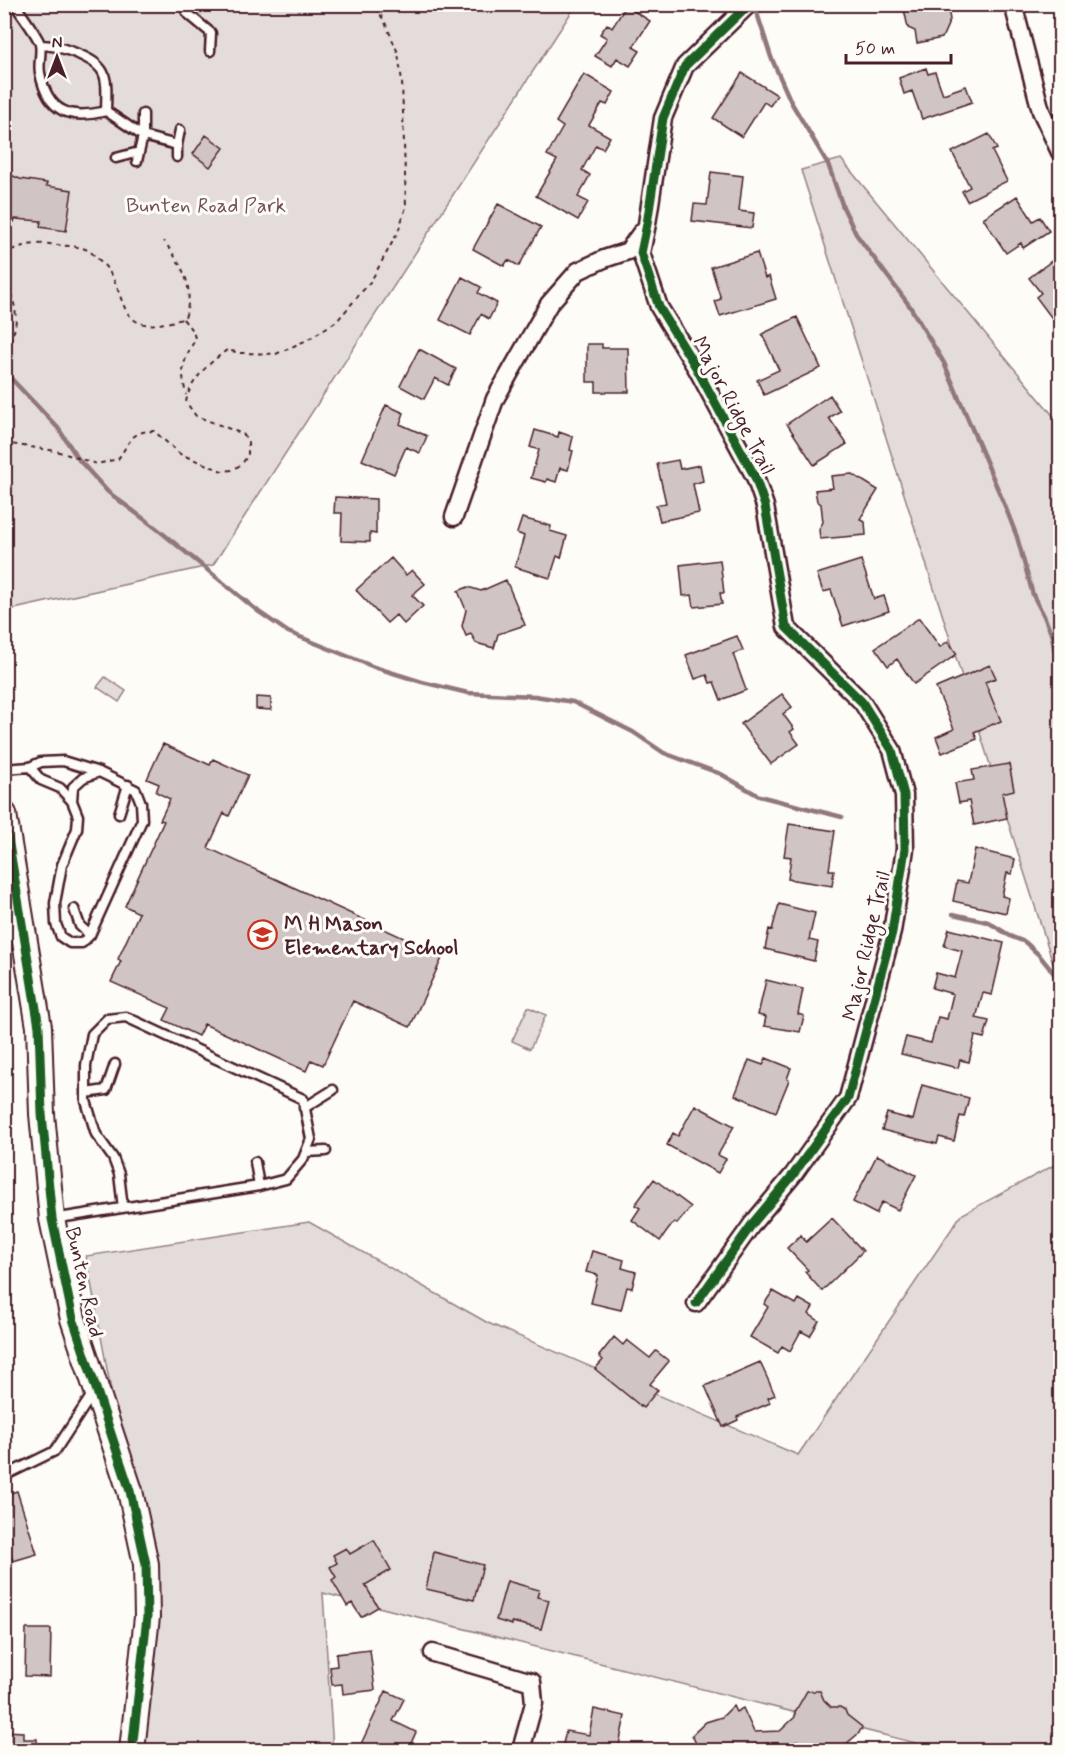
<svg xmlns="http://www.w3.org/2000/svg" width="1065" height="1755" font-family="Mynerve,sans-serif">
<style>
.green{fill:#e3dcda;stroke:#967e82;stroke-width:1.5}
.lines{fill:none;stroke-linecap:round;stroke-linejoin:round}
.stream{stroke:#91777b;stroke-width:4.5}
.building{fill:#d0c5c4;stroke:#4a1f2b;stroke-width:1.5}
.lane-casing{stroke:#4a1f2b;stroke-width:13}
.street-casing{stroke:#4a1f2b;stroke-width:21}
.secondary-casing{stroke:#4a1f2b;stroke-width:28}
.path{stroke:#4a1f2b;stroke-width:2;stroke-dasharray:4.5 4.5;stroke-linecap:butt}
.lane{stroke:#fdfcf7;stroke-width:8}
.street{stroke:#fdfcf7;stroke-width:16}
.secondary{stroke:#fdfcf7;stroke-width:24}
.cycleway-casing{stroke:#fdfcf7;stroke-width:13}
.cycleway{stroke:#1b5e20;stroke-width:9}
.labels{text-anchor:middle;stroke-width:6;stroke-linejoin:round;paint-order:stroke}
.park-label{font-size:21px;fill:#704e57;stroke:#fdfcf7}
.street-label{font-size:21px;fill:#4a1f2b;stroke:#fdfcf7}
.poi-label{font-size:21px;font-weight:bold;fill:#4a1f2b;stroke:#fdfcf7;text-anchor:start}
</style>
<rect width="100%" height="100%" fill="#fdfcf7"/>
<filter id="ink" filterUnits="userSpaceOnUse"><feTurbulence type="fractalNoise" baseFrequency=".0167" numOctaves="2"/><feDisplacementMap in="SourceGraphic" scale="12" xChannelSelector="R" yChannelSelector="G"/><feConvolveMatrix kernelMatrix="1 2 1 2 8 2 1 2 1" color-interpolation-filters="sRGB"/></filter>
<g filter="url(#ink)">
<!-- green -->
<path class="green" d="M 4,5 L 576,5 L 213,565 L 5,611 Z
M 841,159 L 1060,424 L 1060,985 L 801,170 Z
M 105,677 L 126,691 L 119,702 L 97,687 Z
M 528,1007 L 546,1015 L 530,1049 L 512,1041 Z
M 1060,1162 L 1060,1750 L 943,1750 L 323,1593 L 333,1750 L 132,1750 L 137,1530 L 86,1256 L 309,1222 L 488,1323 L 798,1455 L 961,1215 Z"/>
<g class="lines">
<!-- stream -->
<path class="stream" d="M 757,13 L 771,57 L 791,102 L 828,164 L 843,207 L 856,234 L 909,305 L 944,363 L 1005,506 L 1017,537 L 1033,595 L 1044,616 L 1052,636 L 1060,680
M 4,371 L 58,428 L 79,460 L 108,492 L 156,528 L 259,612 L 288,632 L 374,667 L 422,682 L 468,693 L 535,696 L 573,702 L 633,732 L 664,753 L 721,774 L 759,796 L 842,817
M 953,914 L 988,922 L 1012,937 L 1025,942 L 1039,955 L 1060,981"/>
</g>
<!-- building -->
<path class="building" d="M 903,4 L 940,4 L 948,8 L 950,20 L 942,38 L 917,43 L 915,31 L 908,28 Z
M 626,6 L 650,21 L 633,47 L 640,51 L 630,66 L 617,58 L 612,66 L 595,56 L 607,38 L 600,34 L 607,24 L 612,28 Z
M 926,68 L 928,74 L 935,72 L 943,94 L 966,86 L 972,102 L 922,119 L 912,91 L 904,94 L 899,78 Z
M 742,73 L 777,95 L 770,106 L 764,102 L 742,137 L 713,118 Z
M 584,74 L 614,92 L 607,105 L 602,103 L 589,125 L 610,137 L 603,149 L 596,145 L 582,170 L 590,175 L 578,197 L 588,202 L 578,220 L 536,196 L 557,160 L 547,155 L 563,127 L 556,122 Z
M 989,134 L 997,149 L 992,151 L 1007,181 L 967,201 L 962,191 L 970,187 L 952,152 Z
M 206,135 L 224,148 L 210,167 L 193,154 Z
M 4,172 L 20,179 L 47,183 L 46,186 L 72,190 L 66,231 L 40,227 L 41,221 L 15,219 L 14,222 L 4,217 Z
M 711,172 L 743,176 L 739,211 L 754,213 L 752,228 L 692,221 L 694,204 L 707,205 Z
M 1017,196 L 1033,221 L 1040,217 L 1049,231 L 1023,248 L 1021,243 L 1006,253 L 983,218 Z
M 498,204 L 541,227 L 519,266 L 508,260 L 504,266 L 473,249 Z
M 757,253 L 765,278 L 769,276 L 776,299 L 720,316 L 715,301 L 721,299 L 711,267 Z
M 1054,259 L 1060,268 L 1060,329 L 1036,297 L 1041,293 L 1029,278 Z
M 462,277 L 481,287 L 478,293 L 497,303 L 489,319 L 481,314 L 470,335 L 440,320 Z
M 797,317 L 821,368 L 764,395 L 757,380 L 779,370 L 762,334 Z
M 587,344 L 602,344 L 602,348 L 628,348 L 629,392 L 596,392 L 596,382 L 587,382 Z
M 419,349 L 456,369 L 448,385 L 435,378 L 424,399 L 400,386 Z
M 830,395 L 840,411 L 829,418 L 847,444 L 814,465 L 787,424 Z
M 386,405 L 404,413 L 400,424 L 427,436 L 420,453 L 406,447 L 394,474 L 362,460 Z
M 535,430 L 558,437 L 559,432 L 573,437 L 570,450 L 573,451 L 568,470 L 560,468 L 556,482 L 547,479 L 546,482 L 531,478 L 539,450 L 530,447 Z
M 678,460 L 680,469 L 700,465 L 703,481 L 693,484 L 699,513 L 660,521 L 656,505 L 666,503 L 657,464 Z
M 852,474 L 878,490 L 860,519 L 865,522 L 866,535 L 820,539 L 819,529 L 823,522 L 821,504 L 817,501 L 815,490 L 833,488 L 831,476 Z
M 335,497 L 376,499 L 376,534 L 370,533 L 370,542 L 341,541 L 342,513 L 334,513 Z
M 522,518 L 551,526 L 550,531 L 567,536 L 561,558 L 557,556 L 550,578 L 515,567 L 524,536 L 517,533 Z
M 391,558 L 406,575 L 412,570 L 425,584 L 412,595 L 423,606 L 404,624 L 396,615 L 387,623 L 356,590 Z
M 720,560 L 724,593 L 720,593 L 722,604 L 694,607 L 692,595 L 683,596 L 680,565 Z
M 861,560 L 874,599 L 884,596 L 889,611 L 843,626 L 831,590 L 823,592 L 817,574 Z
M 506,580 L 525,625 L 498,634 L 494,648 L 476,643 L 471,634 L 466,636 L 462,626 L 466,610 L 458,591 L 468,587 L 481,591 Z
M 919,618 L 940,647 L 948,641 L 957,654 L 914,684 L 897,659 L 888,666 L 875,648 Z
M 737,636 L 743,650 L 733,654 L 746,690 L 721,700 L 714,682 L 710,683 L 707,675 L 695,679 L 686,655 Z
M 990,665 L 996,678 L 985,682 L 1001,721 L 974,732 L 977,739 L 942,753 L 936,737 L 954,729 L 936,688 Z
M 782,694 L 792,707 L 783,714 L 794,729 L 790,732 L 799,744 L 771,764 L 741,724 Z
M 256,697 L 271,698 L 271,710 L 256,709 Z
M 163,744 L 210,765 L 213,759 L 248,775 L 229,816 L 224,813 L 208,848 L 443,956 L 410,1027 L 353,1001 L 323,1065 L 311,1060 L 306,1071 L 204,1024 L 198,1036 L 164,1020 L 170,1008 L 111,982 L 121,961 L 118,959 L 139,913 L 125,906 L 164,821 L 160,820 L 170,799 L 156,792 L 159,784 L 147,779 Z
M 1009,764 L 1014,790 L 1002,793 L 1007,818 L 974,825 L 969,801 L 959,803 L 955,783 L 974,780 L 972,770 Z
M 789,824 L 835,831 L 829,870 L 834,870 L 832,886 L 788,879 L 791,857 L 784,856 Z
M 975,849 L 1015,859 L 1012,874 L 1007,873 L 1002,896 L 1009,898 L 1006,913 L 953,901 L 957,881 L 968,883 Z
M 779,904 L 815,913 L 809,940 L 818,942 L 814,961 L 765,949 L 769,929 L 772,930 Z
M 949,929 L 1004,943 L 992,995 L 983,993 L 976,1018 L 989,1021 L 984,1038 L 975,1036 L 969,1062 L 960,1060 L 958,1068 L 901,1054 L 906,1037 L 931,1043 L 938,1017 L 947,1019 L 953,994 L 932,988 L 936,973 L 955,978 L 962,951 L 944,946 Z
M 766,980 L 803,989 L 798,1014 L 804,1016 L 800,1032 L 764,1026 L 766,1017 L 758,1015 Z
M 766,1058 L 791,1068 L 787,1079 L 789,1080 L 776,1112 L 735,1095 L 749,1060 L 763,1065 Z
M 922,1085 L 969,1098 L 964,1117 L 960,1116 L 954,1141 L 939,1137 L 937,1144 L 882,1130 L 887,1113 L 913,1120 Z
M 695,1105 L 734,1126 L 718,1155 L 726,1159 L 718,1173 L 667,1145 L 673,1133 L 678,1136 Z
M 877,1155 L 916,1175 L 898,1210 L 882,1202 L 876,1214 L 853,1202 Z
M 654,1179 L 691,1207 L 677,1224 L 674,1222 L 660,1241 L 632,1220 L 640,1208 L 635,1205 Z
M 832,1218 L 863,1251 L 822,1291 L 805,1272 L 808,1270 L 787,1248 L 801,1235 L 806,1242 Z
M 592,1251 L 624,1260 L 622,1268 L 636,1272 L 632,1288 L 627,1287 L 621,1310 L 591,1303 L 598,1275 L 586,1272 Z
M 773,1291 L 796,1304 L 799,1299 L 813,1307 L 809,1314 L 819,1321 L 810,1336 L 801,1331 L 790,1351 L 782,1346 L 778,1353 L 750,1337 L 768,1307 L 764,1304 Z
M 614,1337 L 623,1345 L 627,1340 L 650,1358 L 656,1351 L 669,1361 L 650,1384 L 658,1390 L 643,1408 L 595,1369 L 603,1360 L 599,1356 Z
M 760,1362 L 775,1395 L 768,1398 L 770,1403 L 737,1417 L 738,1420 L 723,1427 L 705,1386 Z
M 17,1491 L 37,1554 L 13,1561 L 4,1534 L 4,1495 Z
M 374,1540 L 391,1570 L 365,1585 L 378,1607 L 361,1617 L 352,1603 L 347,1606 L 332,1580 L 336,1577 L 330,1567 L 337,1563 L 333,1555 L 346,1548 L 350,1554 Z
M 434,1552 L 483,1565 L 474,1600 L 426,1589 Z
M 507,1581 L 539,1590 L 537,1597 L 549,1600 L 541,1629 L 512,1622 L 512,1625 L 496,1620 Z
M 26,1629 L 51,1629 L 50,1677 L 25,1676 Z
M 370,1650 L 375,1690 L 343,1694 L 342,1684 L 332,1685 L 330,1667 L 337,1666 L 336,1654 Z
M 386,1691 L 404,1699 L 393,1721 L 416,1732 L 408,1750 L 370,1750 L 360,1746 Z
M 807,1691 L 820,1691 L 824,1700 L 831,1707 L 840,1707 L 845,1710 L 847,1715 L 862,1727 L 859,1733 L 839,1750 L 807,1750 L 797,1741 L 788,1750 L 777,1743 L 756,1744 L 749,1750 L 699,1750 L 692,1735 L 706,1722 L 722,1717 L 733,1706 L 736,1712 L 743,1708 L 754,1732 L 780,1731 L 795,1717 L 795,1712 Z
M 594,1709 L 625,1716 L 618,1750 L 572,1750 L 562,1748 L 566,1731 L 589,1735 Z
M 5,1731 L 23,1732 L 23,1739 L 37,1739 L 37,1750 L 5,1750 Z"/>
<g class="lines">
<defs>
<path id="lane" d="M 15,4 C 20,13 38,36 40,44 C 42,53 38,64 40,73 C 48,113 70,120 106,111 L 143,136 L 177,145 L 177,157
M 187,13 L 211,33 L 210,51
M 40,45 C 53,45 61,48 73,52 C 109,66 107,75 106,111
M 177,145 L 180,130
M 116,158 L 139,152
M 137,161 L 143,136 L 143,114
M 4,769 L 30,767 L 41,762 L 63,761 L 99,772 L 136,790 L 141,803 L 142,820 L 90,935 L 82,943 L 70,943 L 61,937 L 56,924 L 55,903 L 62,865 L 77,829 L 78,816 L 72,801 L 60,788 L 41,780 L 30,767
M 72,801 L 73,787 L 83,778 L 99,772
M 119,814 L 128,785
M 74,909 L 80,926 L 90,935
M 86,1093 L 106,1090 L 115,1064
M 304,1108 L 333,1090
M 306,1152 L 326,1151
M 255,1162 L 259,1186
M 53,1219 L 259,1186 L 286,1179 L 303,1159 L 311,1139 L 303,1099 L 126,1017 L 107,1019 L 92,1034 L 86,1065 L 86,1101 L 96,1134 L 113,1158 L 119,1174 L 123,1208
M 4,1476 L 55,1451 L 93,1393"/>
<path id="street" d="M 1013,4 L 1041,111 L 1060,152
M 454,517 L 495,399 L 549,304 L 578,271 L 604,259 L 628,251 L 641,233
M 4,932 L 24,930
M 696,1303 L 753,1223 L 793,1175 L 848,1098 L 892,932 L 905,849 L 904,795 L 892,750 L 862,702 L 786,627 L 765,506 L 755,477 L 697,369 L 659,307 L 641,253 L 647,224 L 663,118 L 685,66 L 749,4
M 433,1653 L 532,1682 L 534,1703 L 521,1750"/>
<path id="secondary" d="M 4,814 L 39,1027 L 42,1114 L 52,1219 L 73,1319 L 130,1491 L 146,1564 L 147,1617 L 132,1750"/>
</defs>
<!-- lane casing -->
<use href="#lane" class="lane-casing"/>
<!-- street casing -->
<use href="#street" class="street-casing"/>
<!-- secondary casing -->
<use href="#secondary" class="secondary-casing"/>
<!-- path -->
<path class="path" d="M 4,254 C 21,244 39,242 58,245 C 66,246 77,246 85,249 C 89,250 93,254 96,257 C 136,290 105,343 185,318 C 195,284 183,268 164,241
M 4,277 C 15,301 24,326 4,348
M 183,319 C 203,343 193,336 185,361 C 181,371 184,385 186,395
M 4,443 L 56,451 L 97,464 L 118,459 C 131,441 130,431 154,431 L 180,454 L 222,471 L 232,470 L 242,464 L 248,455 L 248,441 L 243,434 L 196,416 L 186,402 C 190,380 209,363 227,350 L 240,353 L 276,354 L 307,340 L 337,321 L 371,281 L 398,232 L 406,207 L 402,81 L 398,53 L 384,20 L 372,4"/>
<!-- lane -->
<use href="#lane" class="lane"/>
<!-- street -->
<use href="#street" class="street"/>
<!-- secondary -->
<use href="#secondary" class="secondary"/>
<defs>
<path id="cycleway" d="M 4,814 L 39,1027 L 42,1114 L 52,1219 L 73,1319 L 130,1491 L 146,1564 L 147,1617 L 132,1750
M 696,1303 L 753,1223 L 793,1175 L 848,1098 L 892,932 L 905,849 L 904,795 L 892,750 L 862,702 L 786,627 L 765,506 L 755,477 L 697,369 L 659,307 L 641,253 L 647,224 L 663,118 L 685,66 L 749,4"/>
</defs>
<!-- cycleway casing -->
<use href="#cycleway" class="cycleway-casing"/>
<!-- cycleway -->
<use href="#cycleway" class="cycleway"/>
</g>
</g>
<!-- icons -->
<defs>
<symbol id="school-ring" viewBox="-11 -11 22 22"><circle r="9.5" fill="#fdfcf7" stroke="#c8321e" stroke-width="1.5"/><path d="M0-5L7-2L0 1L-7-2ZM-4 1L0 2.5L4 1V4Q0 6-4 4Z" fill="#c8321e"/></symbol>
</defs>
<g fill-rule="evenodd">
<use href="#school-ring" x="246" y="918" width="33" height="33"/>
</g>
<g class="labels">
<!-- park labels -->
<g class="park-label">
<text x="206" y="212">Bunten Road Park</text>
</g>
<!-- street labels -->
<g class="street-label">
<text transform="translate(734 405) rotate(62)" y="7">Major Ridge Trail</text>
<text transform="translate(866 946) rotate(-77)" y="7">Major Ridge Trail</text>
<text transform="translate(85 1282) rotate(77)" y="7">Bunten Road</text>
</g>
<!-- poi labels -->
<g class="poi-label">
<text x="284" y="930">M H Mason<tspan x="284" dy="24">Elementary School</tspan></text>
</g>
</g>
<!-- margin -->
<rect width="1065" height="1755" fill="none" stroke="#fdfcf7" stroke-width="24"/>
<rect x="12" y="12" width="1041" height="1731" fill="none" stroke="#4a1f2b" stroke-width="2" filter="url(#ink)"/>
<!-- north arrow -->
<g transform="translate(57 57)" stroke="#fdfcf7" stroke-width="4.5" paint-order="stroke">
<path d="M0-4.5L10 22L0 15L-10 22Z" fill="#4a1f2b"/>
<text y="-9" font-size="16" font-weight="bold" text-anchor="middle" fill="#4a1f2b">N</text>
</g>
<!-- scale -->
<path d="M846 54v9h105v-9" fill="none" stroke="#4a1f2b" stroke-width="3"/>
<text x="855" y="54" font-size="18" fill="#4a1f2b" stroke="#fdfcf7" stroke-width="4.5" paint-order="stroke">50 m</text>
</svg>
